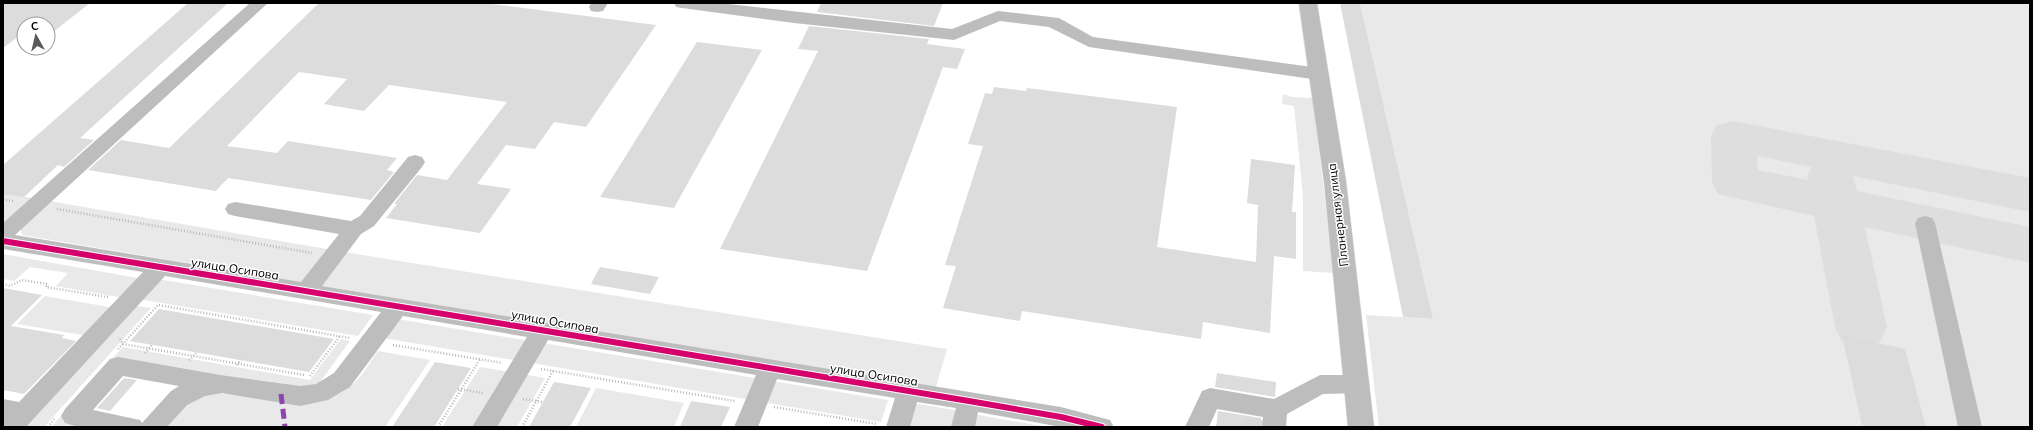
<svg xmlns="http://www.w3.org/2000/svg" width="2033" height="430" font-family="Mulish,sans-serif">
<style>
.green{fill:#e9e9e9}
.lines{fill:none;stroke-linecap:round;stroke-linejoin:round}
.taxiway{fill:#dedede;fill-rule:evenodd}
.building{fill:#dcdcdc}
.minor-tunnel{stroke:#d9d9d9;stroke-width:20;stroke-dasharray:20 10;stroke-linecap:butt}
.major-casing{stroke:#dbdbdb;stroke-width:1}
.path{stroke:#b8b8b8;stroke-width:2.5;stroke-dasharray:1 2;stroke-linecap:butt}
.minor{fill:#bdbdbd;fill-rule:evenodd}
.major{fill:#bdbdbd;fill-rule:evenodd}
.quiet{stroke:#8e44ad;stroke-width:5;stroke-dasharray:10 5;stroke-linecap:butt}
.cycleway-casing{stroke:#fff;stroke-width:8}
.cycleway{stroke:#d6006c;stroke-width:6}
.labels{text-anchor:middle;stroke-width:3;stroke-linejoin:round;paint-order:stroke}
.street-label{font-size:12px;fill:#000;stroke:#fff}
</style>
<rect width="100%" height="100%" fill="#fff"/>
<!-- green -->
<path class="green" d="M 1360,3 L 2030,3 L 2030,427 L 1379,427 L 1366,315 L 1433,319 Z
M 1283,94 L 1292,97 L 1312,98 L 1313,101 L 1334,273 L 1303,271 L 1303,196 L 1294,106 L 1282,104 Z
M 3,193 L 350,253 L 947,349 L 936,387 L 620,336 L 22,235 L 20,228 L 3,225 Z
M 3,254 L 143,279 L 125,298 L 56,286 L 68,273 L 30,267 L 14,281 L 3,279 Z
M 157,279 L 373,315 L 358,336 L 138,299 Z
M 45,296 L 115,308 L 88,336 L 17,324 Z
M 130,305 L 151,308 L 44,427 L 18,427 Z
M 397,319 L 888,400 L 881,422 L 383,338 Z
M 341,339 L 350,341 L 312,393 L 121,359 L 68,419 L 109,427 L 51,427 L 123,347 L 310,380 Z
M 378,351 L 430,360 L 385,427 L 158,427 C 165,420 179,403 187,399 C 242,376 294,430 352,385 C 362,377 370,362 378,351 Z
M 480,367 L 545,378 L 517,427 L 442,427 Z
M 596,388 L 684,403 L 674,427 L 576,427 Z
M 912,403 L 961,411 L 957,427 L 904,427 Z
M 973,414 L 1041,426 L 1041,427 L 970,427 Z"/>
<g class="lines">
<!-- taxiway -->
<path class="taxiway" d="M 1733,121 L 2030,178 L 2030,212 L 1853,176 L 1857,191 L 2030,227 L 2030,263 L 1865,227 L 1887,327 L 1880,342 L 1861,348 L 1842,342 L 1835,327 L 1814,216 L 1718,194 L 1712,182 L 1711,136 L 1717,125 ZM 1757,156 L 1812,167 L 1807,176 L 1808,180 L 1758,170 Z"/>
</g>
<!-- building -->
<path class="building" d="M 3,3 L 90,3 L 48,36 L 48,24 L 24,24 L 24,37 L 19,36 L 3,48 Z
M 188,3 L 228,3 L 80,138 L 94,140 L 64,167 L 58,165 L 24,197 L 3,194 L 3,165 Z
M 319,3 L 484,3 L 656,25 L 586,127 L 554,122 L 535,149 L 506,145 L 477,184 L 511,189 L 480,233 L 386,218 L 397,204 L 394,204 L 417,175 L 447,180 L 507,102 L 389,85 L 364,111 L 324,104 L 347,79 L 299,72 L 227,146 L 277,153 L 288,141 L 397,158 L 387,170 L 394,172 L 371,200 L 228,178 L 216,191 L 88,170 L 121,140 L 169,148 Z
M 821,3 L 943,3 L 934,26 L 817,12 Z
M 1340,3 L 1360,3 L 1433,319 L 1403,317 Z
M 809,26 L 929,39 L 927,44 L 965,49 L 957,69 L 943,67 L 867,271 L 720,249 L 818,51 L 798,49 Z
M 697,42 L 762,50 L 674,208 L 600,197 Z
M 994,87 L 1026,91 L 1027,88 L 1177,107 L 1157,247 L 1256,262 L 1258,205 L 1247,203 L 1251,159 L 1295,165 L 1292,212 L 1296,212 L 1296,259 L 1274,256 L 1270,333 L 1203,322 L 1201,339 L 1022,311 L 1020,321 L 943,308 L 956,266 L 945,265 L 983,146 L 968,144 L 985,93 L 992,94 Z
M 600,267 L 659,277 L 650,294 L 591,284 Z
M 3,288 L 42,295 L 11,326 L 64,335 L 62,338 L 76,341 L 24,394 L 3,390 Z
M 159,309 L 334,339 L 309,372 L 130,341 Z
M 1842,335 L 1905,349 L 1926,427 L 1870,427 L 1862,425 Z
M 435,362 L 471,368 L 434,427 L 392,427 Z
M 1217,373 L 1276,382 L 1275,397 L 1215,387 Z
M 124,378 L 137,380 L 110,411 L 97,408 Z
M 554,382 L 591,388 L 570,427 L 529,427 Z
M 691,401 L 730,407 L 721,427 L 680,427 Z
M 1218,411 L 1261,418 L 1261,427 L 1216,427 Z"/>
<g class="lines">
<!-- minor-tunnel -->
<path class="minor-tunnel" d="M 1252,427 L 1253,419"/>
<defs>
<path id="major" d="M 1299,3 L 1317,3 L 1346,181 L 1374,427 L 1348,427 L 1324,181 Z"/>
</defs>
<!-- major casing -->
<use href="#major" class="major-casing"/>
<!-- path -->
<path class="path" d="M 3,200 L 14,201
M 57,209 L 312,253
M 3,284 L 10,286 L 22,280 L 47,284 L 46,287 L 108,297
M 393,345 L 502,363
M 118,349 L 123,344 L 119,337
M 145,353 L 152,345
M 189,360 L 196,353
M 237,365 L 241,360
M 541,369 L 735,401
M 304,375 L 123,344 L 158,305 L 350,338
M 310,376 L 340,336
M 458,389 L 483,393
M 523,399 L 542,402
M 774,407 L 877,424
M 48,427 L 54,419
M 438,427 L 480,359
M 522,427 L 553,371"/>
<!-- minor -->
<path class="minor" d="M 250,3 L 268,3 L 15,235 L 301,282 L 339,234 L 235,216 L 228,214 L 225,209 L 228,204 L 235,202 L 351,221 L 360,216 L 408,157 L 415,155 L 422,157 L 425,162 L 422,167 L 374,226 L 361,234 L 322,286 L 1061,407 L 1110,420 L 1114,427 L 1061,427 L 978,412 L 975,427 L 951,427 L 956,408 L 917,402 L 910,427 L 886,427 L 895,398 L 777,379 L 758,427 L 734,427 L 756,375 L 548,340 L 497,427 L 472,427 L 527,337 L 403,316 L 350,387 L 328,400 L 300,406 L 222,393 L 205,396 L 187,405 L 167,427 L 79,427 L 65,423 L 61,416 L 65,409 L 110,359 L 118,357 L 220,375 L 300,386 L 316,384 L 334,373 L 381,312 L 165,276 L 26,427 L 3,427 L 3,399 L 19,402 L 143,272 L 3,249 L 3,223 ZM 123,376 L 179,386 L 171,391 L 142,423 L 140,420 L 93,410 Z
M 591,3 L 608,3 L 603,11 L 597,12 L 591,11 L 589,7 Z
M 674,3 L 720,3 L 952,29 L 998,11 L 1059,18 L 1093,37 L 1319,68 L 1325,70 L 1328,74 L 1325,78 L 1319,80 L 1089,47 L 1049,27 L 1000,21 L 954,40 L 794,23 L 682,8 L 676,7 Z
M 1925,216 L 1932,218 L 1935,223 L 1982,427 L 1958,427 L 1915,223 L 1918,218 Z
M 1320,375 L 1358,375 L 1366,377 L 1369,384 L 1366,391 L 1358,393 L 1323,394 L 1287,414 L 1286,427 L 1262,427 L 1263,417 L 1217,409 L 1209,427 L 1185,427 L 1202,391 L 1210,388 L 1274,399 Z"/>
<!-- major -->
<use href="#major" class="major"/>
<!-- quiet -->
<path class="quiet" d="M 281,394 L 285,427"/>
<defs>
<path id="cycleway" d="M 3,241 L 969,401 L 1061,417 L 1102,427"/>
</defs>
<!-- cycleway casing -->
<use href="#cycleway" class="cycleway-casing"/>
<!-- cycleway -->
<use href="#cycleway" class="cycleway"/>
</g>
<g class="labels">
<!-- street labels -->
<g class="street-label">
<text transform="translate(1338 215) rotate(-97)" y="4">Планерная улица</text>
<text transform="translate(235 269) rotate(9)" y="4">улица Осипова</text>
<text transform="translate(555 322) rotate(10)" y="4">улица Осипова</text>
<text transform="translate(874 375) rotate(9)" y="4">улица Осипова</text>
</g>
</g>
<!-- border -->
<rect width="2033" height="430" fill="none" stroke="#000000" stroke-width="8"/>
<!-- north arrow -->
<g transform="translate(36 36) rotate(352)"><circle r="19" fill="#ffffff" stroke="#999999"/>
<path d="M0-3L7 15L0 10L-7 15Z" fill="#595959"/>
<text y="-6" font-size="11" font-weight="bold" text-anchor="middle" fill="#000000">С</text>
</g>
</svg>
